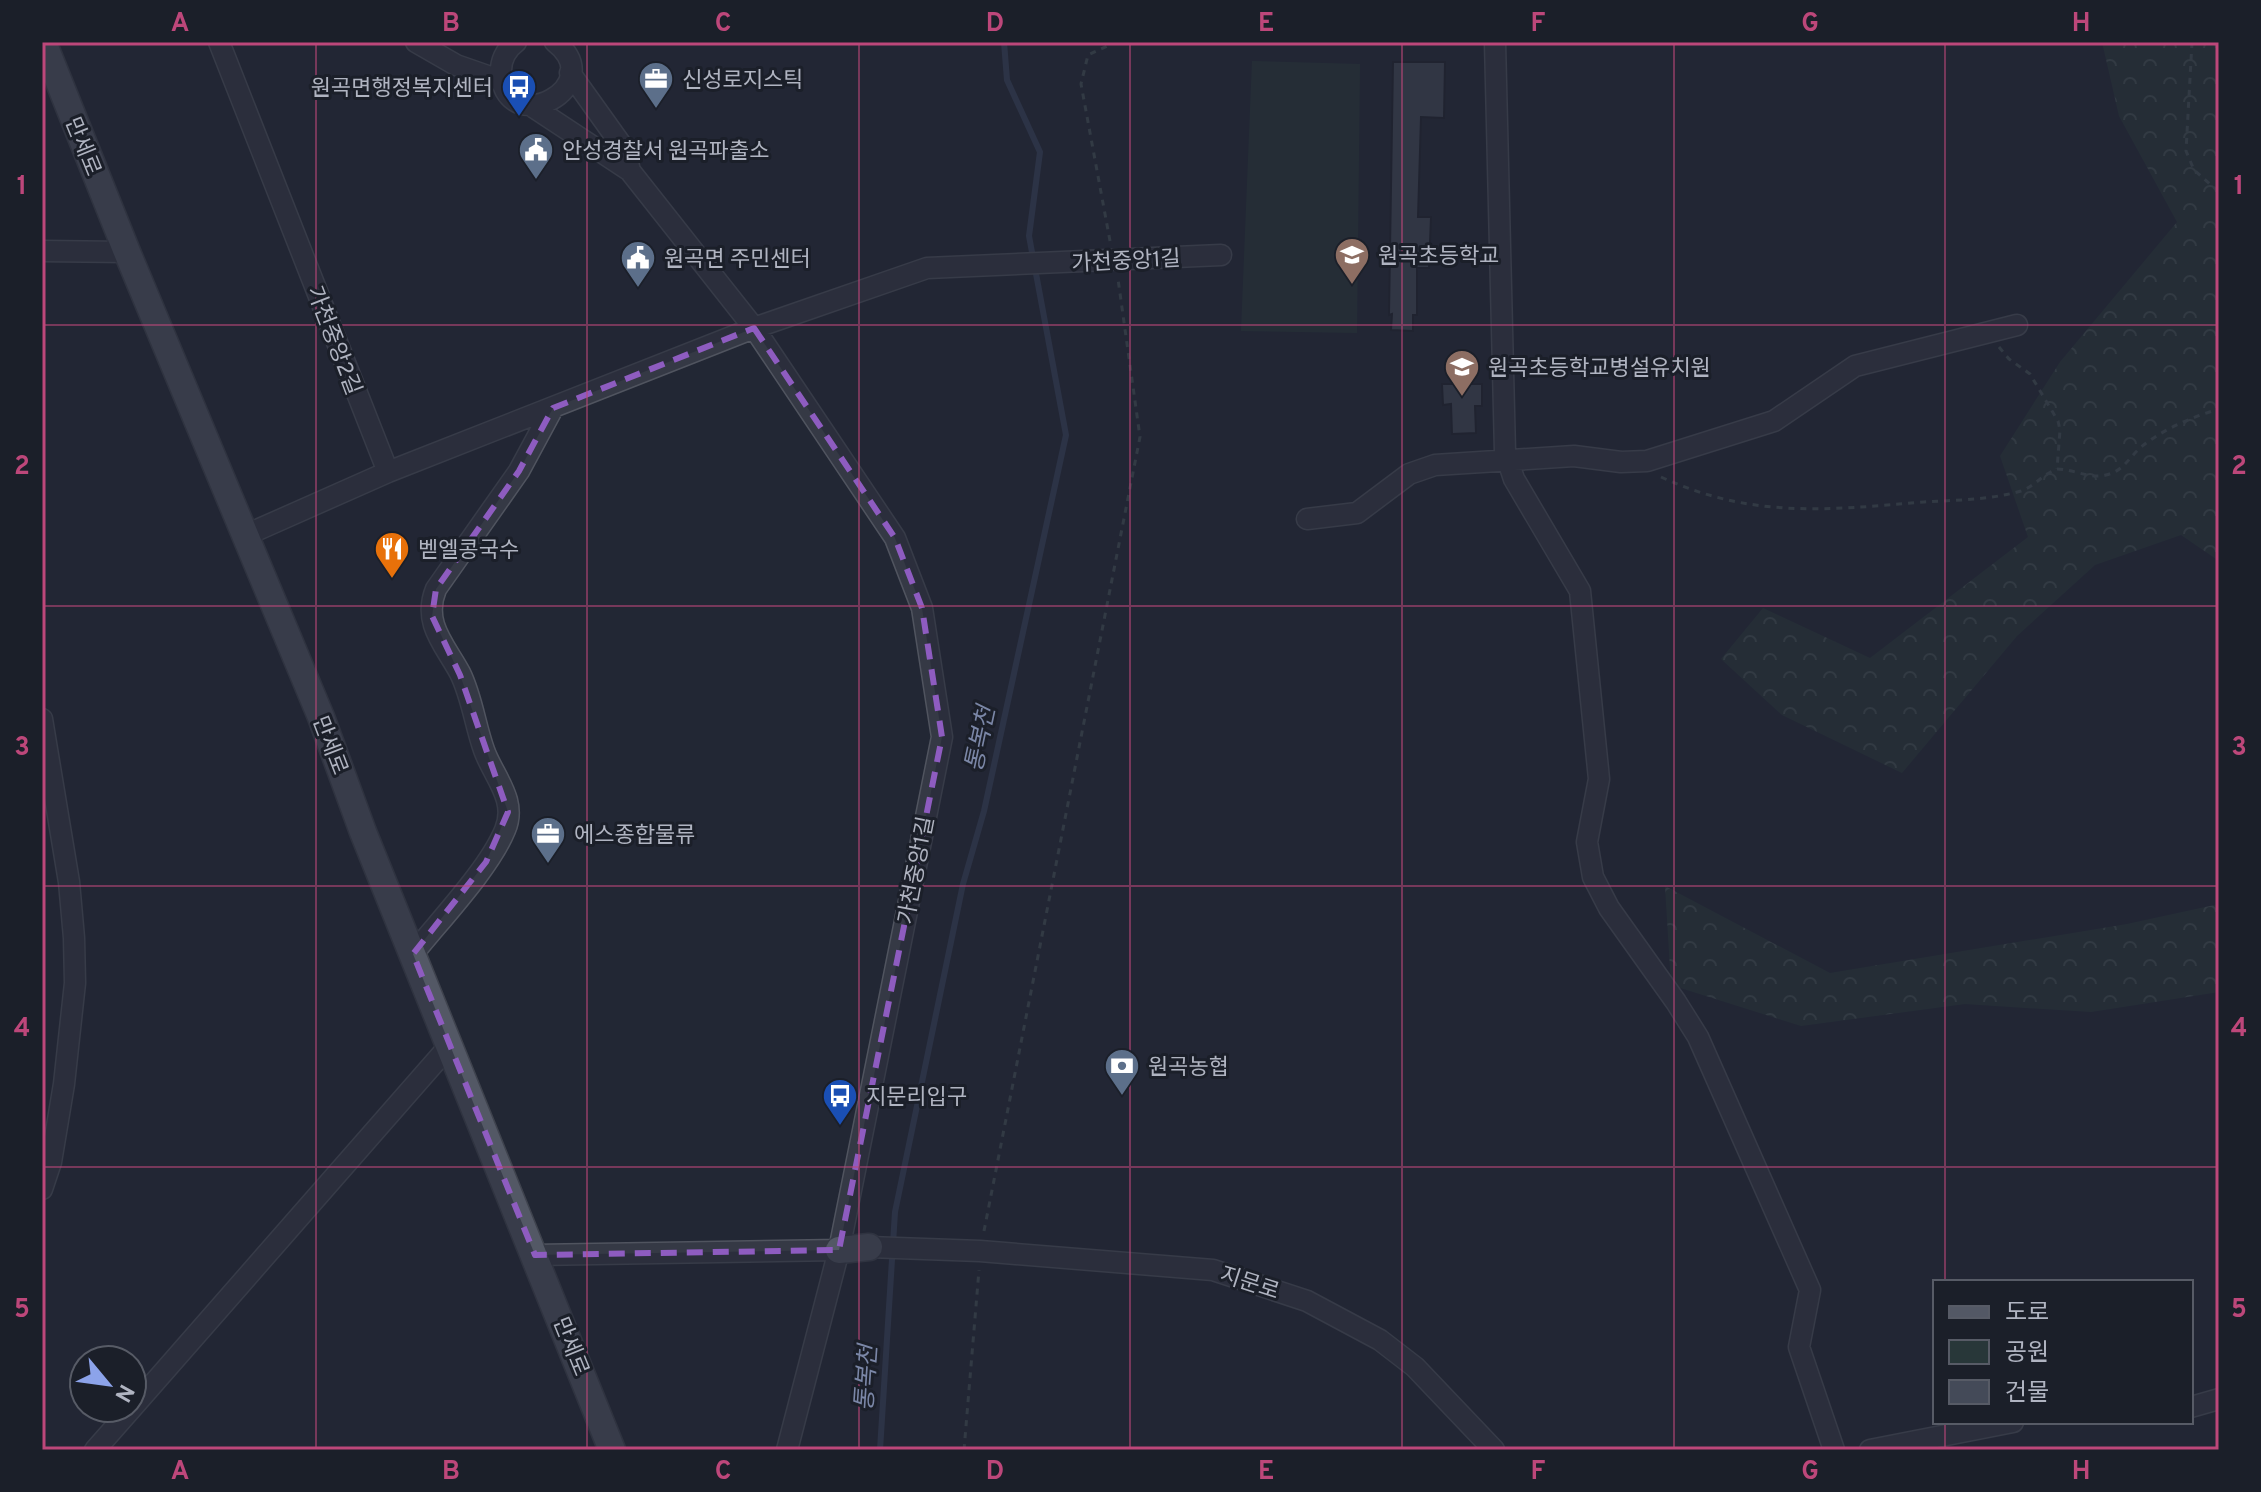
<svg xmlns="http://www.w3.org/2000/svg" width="2261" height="1492" font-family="Overpass,'Noto Sans KR',sans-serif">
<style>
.green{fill:#283739}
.forest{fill:url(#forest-crowns)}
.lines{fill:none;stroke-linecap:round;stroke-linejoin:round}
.stream{stroke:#39435c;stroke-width:6}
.building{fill:#444a58;stroke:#1d212b;stroke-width:2}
.minor-casing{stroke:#50545f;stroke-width:23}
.major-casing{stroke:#3f434e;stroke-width:29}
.path{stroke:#455257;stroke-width:3;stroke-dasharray:6 6;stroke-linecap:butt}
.minor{stroke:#353945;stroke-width:20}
.major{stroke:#535865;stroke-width:26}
.marked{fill:none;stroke:#8e5cc0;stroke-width:6;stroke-dasharray:16 10;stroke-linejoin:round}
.grid{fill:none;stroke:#bd477a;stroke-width:2;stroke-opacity:0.55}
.labels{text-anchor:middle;stroke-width:6;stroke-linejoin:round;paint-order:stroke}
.poi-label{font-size:22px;fill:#b0b4c1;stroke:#1b1f29;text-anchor:start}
.street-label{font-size:22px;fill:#b0b4c1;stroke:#1b1f29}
.water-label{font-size:24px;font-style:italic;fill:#7b87a7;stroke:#1b1f29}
.neatline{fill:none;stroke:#bd477a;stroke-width:3}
.grid-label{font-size:26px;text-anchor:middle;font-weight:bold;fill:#bd477a}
</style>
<defs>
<pattern id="forest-crowns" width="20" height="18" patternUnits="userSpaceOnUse" patternTransform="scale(2)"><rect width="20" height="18" fill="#283739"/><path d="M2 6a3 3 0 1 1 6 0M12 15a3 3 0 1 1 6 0" fill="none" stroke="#455254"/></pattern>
</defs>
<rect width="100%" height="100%" fill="#222734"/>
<!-- green -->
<path class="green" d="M 1252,61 L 1360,64 L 1357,333 L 1241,331 Z"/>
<!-- forest -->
<path class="forest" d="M 2102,42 L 2219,42 L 2219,561 L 2181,535 L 2095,565 L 2017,636 L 1902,773 L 1782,715 L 1721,659 L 1763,608 L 1870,658 L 2028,537 L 2000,456 L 2060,362 L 2177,222 L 2119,116 Z
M 1665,886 L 1830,973 L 2127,924 L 2219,904 L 2219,992 L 2091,1012 L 1965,1004 L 1801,1026 L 1671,985 Z"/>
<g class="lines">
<!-- stream -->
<path class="stream" d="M 880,1450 L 895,1212 L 963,884 L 984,811 L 1066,435 L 1029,236 L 1040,152 L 1007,80 L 1004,42"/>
</g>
<!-- building -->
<path class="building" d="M 1393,62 L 1445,62 L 1444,118 L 1421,117 L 1418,217 L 1431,217 L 1429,268 L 1417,268 L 1417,315 L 1413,315 L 1413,331 L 1391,330 L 1392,314 L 1389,315 Z
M 1442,384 L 1482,384 L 1482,406 L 1475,406 L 1476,433 L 1452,434 L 1451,404 L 1443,405 Z"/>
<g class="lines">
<defs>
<path id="minor" d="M 219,42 L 388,472
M 416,42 L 456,65 L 502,81
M 516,42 C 505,50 500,62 501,75 C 508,140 611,86 555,42
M 1495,42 L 1505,452 L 1514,479 L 1580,591 L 1599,779 L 1587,842 L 1593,877 L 1609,908 L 1676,1002 L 1698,1037 L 1810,1290 L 1799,1347 L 1834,1450
M 570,73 L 625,150 L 630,171
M 530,105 L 630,171 L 754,328 L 895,538 L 922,608 L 942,737 L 839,1250 L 787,1450
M 42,251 L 127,252
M 1307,519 L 1357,513 L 1409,474 L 1435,465 L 1574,456 L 1621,462 L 1647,461 L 1774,421 L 1855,366 L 2017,325
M 246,535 L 388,472 L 754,328 L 927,268 L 1221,255
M 42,719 L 69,882 L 74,938 L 75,983 L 64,1084 L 51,1162 L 42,1189
M 413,954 C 440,920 489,869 505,830 C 518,800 493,776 484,750 C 475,725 472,697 460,673 C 445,645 422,623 436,589 L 519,471 L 553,408
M 869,1247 L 980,1251 L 1213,1270 L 1307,1301 L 1380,1340 L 1415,1367 L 1494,1450
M 535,1255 L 839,1250
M 2191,1407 L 2219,1399
M 132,1408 L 450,1045
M 95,1450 L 132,1408
M 1870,1450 L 2013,1422"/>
<path id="major" d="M 43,42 L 127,252 L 321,717 L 363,832 L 612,1450
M 839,1250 L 869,1247"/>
</defs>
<!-- minor casing -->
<use href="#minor" class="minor-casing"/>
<!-- major casing -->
<use href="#major" class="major-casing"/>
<!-- path -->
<path class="path" d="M 2192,42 L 2186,151 L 2194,170 L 2219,192
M 1110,241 L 1081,84 L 1088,55 L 1116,42
M 1999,347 L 2009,359 L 2030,374 L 2058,421 L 2060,430 L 2057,469
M 1661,477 C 1752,519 1828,510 1924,502 C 1956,500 1990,500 2021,491 C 2035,486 2043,474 2057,469 C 2074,469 2088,479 2106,475 C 2123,471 2128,459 2140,448 C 2161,430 2192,417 2219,409
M 984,1231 L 1140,437 L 1118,279
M 964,1450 L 979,1270"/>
<!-- minor -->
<use href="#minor" class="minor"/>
<!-- major -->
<use href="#major" class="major"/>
</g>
<!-- marked area -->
<path d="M0 0H2261V1492H0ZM 754,328 L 895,538 L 922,608 L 942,737 L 839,1250 L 535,1255 L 413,954 L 486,862 L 508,812 L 460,675 L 432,616 L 436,589 L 519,471 L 553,408 Z" fill="#222734" fill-opacity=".55" fill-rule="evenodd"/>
<path class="marked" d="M 754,328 L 895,538 L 922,608 L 942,737 L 839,1250 L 535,1255 L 413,954 L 486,862 L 508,812 L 460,675 L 432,616 L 436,589 L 519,471 L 553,408 Z"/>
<!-- grid -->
<path class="grid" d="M 316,42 L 316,1450M 587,42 L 587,1450M 859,42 L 859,1450M 1130,42 L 1130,1450M 1402,42 L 1402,1450M 1674,42 L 1674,1450M 1945,42 L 1945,1282M 42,325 L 2219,325M 42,606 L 2219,606M 42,886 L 2219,886M 42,1167 L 2219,1167M 1945,1422 L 1945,1450"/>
<!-- icons -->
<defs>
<symbol id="office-pin" viewBox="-11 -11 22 30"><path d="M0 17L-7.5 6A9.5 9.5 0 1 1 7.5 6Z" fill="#5c6f8a" stroke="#1b1f29"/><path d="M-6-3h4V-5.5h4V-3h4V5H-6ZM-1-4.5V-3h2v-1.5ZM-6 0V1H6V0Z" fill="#fff"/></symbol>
<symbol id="bus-pin" viewBox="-11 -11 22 30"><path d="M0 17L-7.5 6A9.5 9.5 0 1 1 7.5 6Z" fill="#1a4fb4" stroke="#1b1f29"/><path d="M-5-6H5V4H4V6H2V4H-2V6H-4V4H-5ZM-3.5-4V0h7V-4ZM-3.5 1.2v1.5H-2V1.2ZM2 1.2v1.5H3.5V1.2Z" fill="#fff"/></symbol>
<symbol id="civic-pin" viewBox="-11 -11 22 30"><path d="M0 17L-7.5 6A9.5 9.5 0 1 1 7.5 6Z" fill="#5c6f8a" stroke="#1b1f29"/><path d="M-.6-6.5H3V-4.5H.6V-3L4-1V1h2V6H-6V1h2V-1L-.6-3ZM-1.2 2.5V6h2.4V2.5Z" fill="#fff"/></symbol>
<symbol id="school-pin" viewBox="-11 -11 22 30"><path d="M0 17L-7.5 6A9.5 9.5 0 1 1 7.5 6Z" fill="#8d6e63" stroke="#1b1f29"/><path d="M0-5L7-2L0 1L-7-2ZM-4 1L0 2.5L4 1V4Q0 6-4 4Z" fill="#fff"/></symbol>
<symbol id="restaurant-pin" viewBox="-11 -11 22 30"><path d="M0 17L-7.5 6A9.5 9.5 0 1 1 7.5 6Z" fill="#e8710a" stroke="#1b1f29"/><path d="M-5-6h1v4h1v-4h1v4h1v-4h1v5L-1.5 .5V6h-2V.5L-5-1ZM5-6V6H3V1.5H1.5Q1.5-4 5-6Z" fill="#fff"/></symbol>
<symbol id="bank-pin" viewBox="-11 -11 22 30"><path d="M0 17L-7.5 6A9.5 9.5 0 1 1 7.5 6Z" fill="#5c6f8a" stroke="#1b1f29"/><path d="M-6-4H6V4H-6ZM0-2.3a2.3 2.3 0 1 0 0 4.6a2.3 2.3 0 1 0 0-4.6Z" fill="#fff"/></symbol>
</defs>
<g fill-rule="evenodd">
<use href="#office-pin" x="636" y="59" width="40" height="54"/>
<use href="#bus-pin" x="499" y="67" width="40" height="54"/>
<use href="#civic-pin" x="516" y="130" width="40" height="54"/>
<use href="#school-pin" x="1332" y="235" width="40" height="54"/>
<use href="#civic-pin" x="618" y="238" width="40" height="54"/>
<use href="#school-pin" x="1442" y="347" width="40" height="54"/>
<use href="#restaurant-pin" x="372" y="529" width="40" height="54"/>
<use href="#office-pin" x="528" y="814" width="40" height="54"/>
<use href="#bank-pin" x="1102" y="1046" width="40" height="54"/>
<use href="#bus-pin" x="820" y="1076" width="40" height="54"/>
</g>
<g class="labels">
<!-- poi labels -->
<g class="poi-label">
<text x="682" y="87">신성로지스틱</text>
<text x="493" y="95" text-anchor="end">원곡면행정복지센터</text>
<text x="562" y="158">안성경찰서 원곡파출소</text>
<text x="1378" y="263">원곡초등학교</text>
<text x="664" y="266">원곡면 주민센터</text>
<text x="1488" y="375">원곡초등학교병설유치원</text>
<text x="418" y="557">벧엘콩국수</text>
<text x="574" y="842">에스종합물류</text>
<text x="1148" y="1074">원곡농협</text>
<text x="866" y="1104">지문리입구</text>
</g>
<!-- street labels -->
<g class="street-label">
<text transform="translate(84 146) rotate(68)" y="8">만세로</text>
<text transform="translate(1126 260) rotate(-3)" y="8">가천중앙1길</text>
<text transform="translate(335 340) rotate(69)" y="8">가천중앙2길</text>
<text transform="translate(331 745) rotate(69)" y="8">만세로</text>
<text transform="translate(915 870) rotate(-79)" y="8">가천중앙1길</text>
<text transform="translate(1250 1282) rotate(18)" y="8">지문로</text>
<text transform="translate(572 1346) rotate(68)" y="8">만세로</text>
</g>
<!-- water labels -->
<g class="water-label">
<text transform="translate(980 739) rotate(-78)" y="8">통복천</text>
<text transform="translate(866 1378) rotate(-86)" y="8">통복천</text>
</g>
</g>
<!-- border -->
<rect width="2261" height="1492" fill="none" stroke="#1b1f29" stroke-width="88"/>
<!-- legend -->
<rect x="1933" y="1280" width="260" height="144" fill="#1b1f29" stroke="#575b66" stroke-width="2"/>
<rect x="1949" y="1306" width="40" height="12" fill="#535865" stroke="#575b66" stroke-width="2"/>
<text x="2005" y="1320" font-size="24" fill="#b0b4c1">도로</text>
<rect x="1949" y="1340" width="40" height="24" fill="#283739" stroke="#575b66" stroke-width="2"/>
<text x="2005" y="1360" font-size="24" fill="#b0b4c1">공원</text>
<rect x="1949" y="1380" width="40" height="24" fill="#444a58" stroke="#575b66" stroke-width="2"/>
<text x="2005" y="1400" font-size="24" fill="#b0b4c1">건물</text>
<!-- north arrow -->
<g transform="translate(108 1384) rotate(119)"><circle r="38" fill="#1b1f29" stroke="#575b66" stroke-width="2"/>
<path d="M0-6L14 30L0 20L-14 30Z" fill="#8ca3ea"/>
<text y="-12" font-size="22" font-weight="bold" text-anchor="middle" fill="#b0b4c1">N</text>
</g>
<rect x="44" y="44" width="2173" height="1404" class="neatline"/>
<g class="grid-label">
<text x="180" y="31">A</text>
<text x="451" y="31">B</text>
<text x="723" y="31">C</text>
<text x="995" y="31">D</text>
<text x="1266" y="31">E</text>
<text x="1538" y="31">F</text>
<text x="1810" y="31">G</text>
<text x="2081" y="31">H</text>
<text x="22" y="194">1</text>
<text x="2239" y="194">1</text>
<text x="22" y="474">2</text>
<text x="2239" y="474">2</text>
<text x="22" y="755">3</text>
<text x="2239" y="755">3</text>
<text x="22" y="1036">4</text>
<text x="2239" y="1036">4</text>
<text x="22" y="1317">5</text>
<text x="2239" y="1317">5</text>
<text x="180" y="1479">A</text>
<text x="451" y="1479">B</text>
<text x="723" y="1479">C</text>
<text x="995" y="1479">D</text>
<text x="1266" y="1479">E</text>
<text x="1538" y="1479">F</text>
<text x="1810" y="1479">G</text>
<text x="2081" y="1479">H</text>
</g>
</svg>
